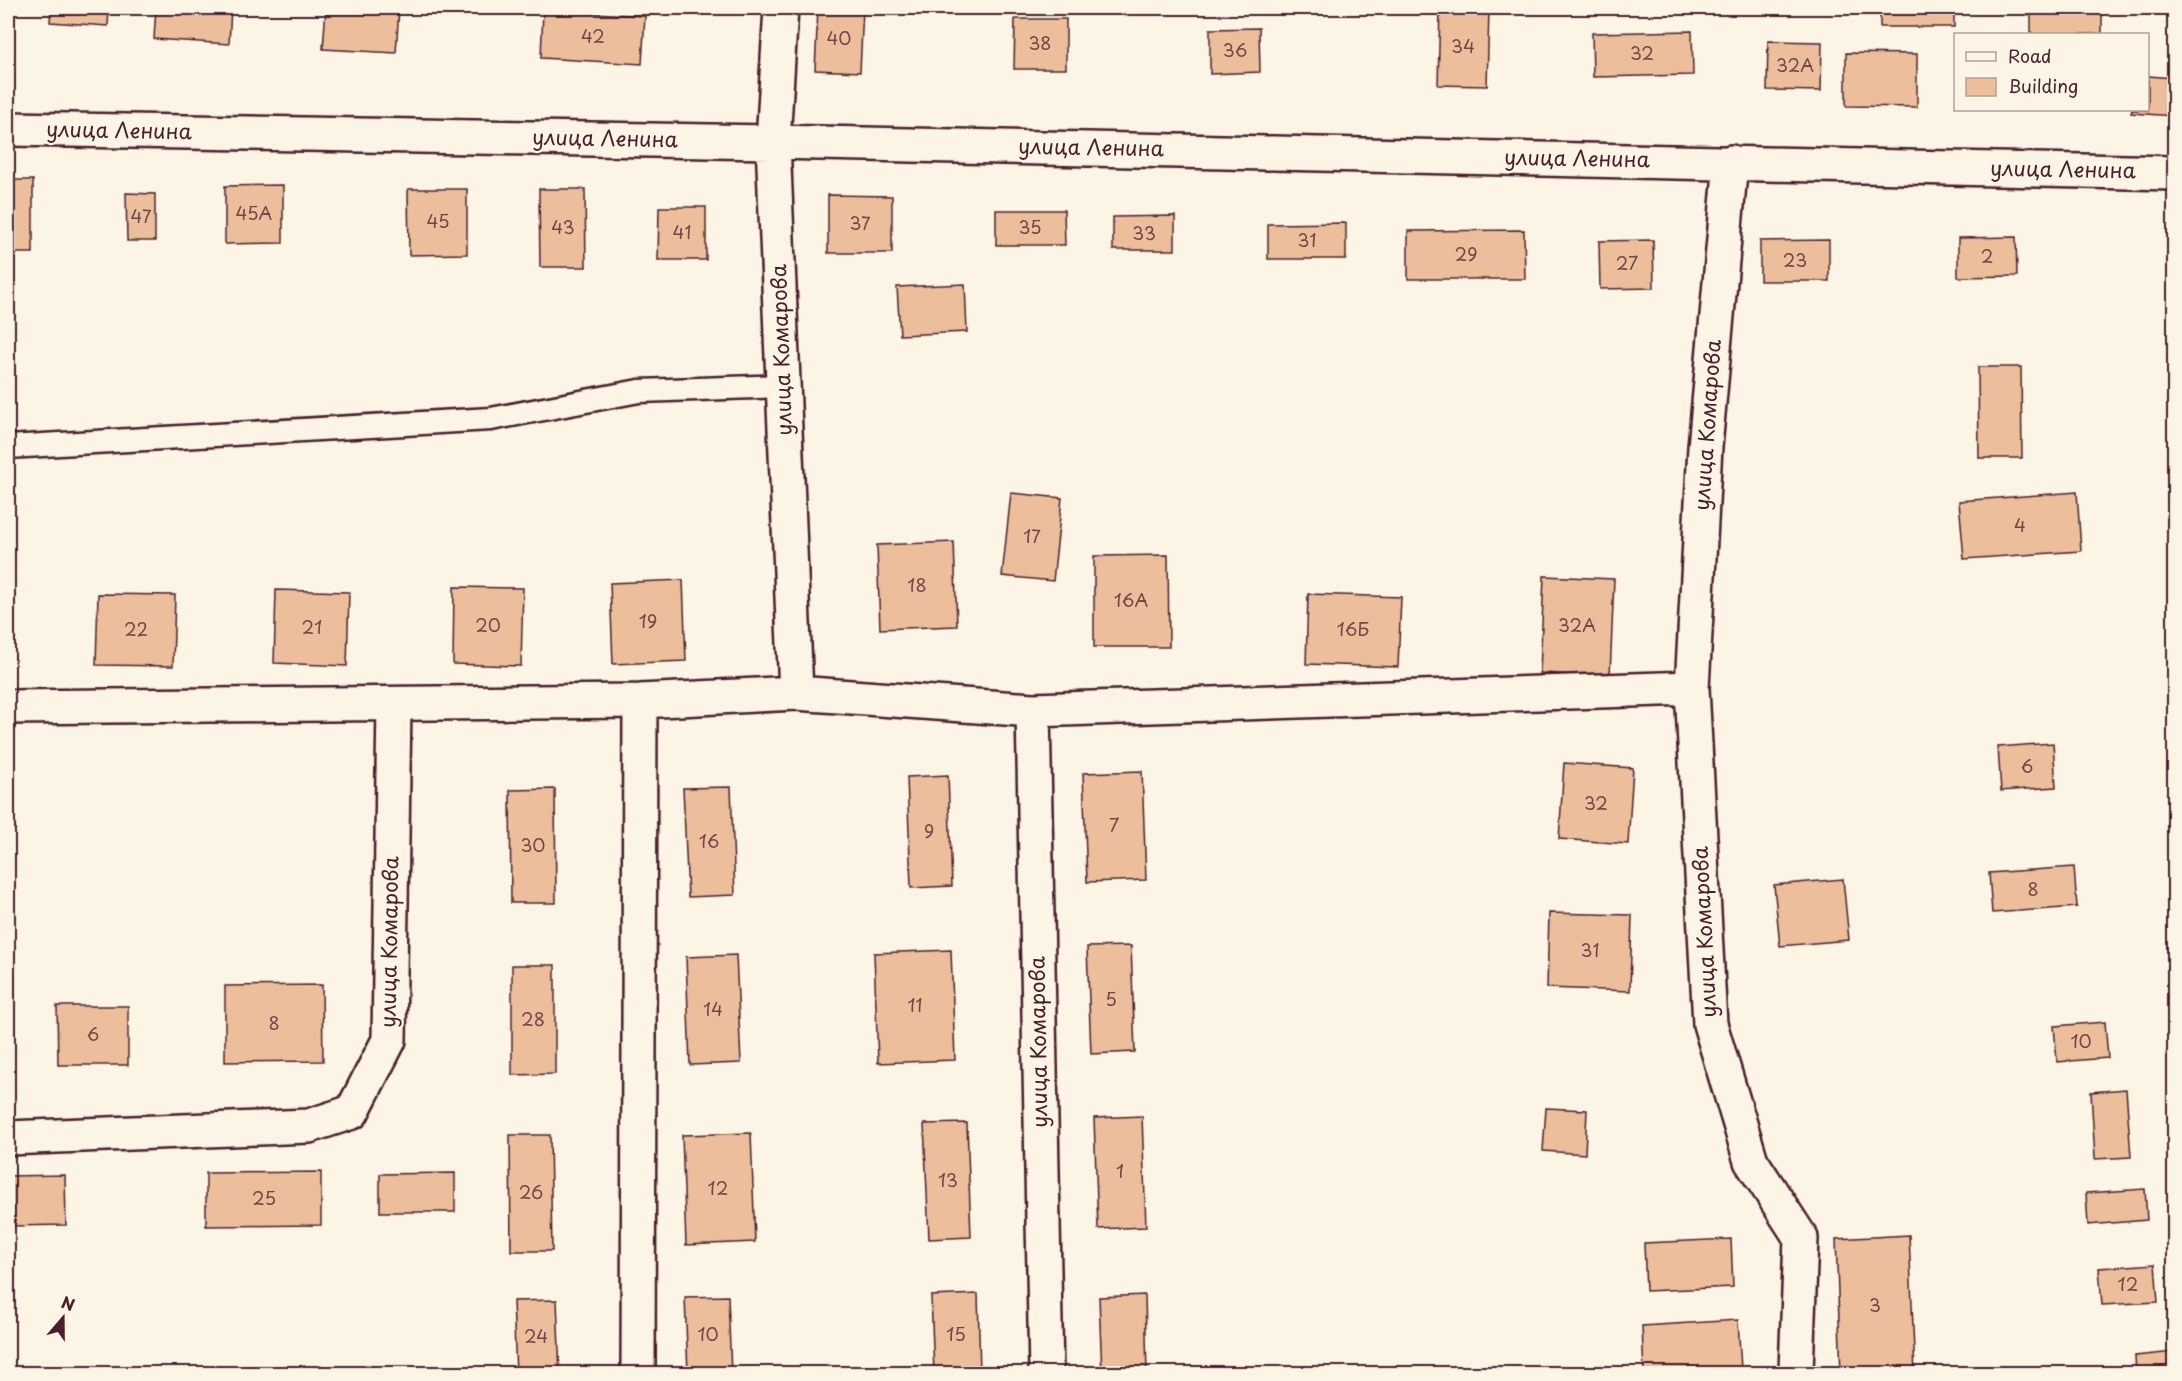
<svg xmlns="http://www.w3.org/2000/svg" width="2182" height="1381" font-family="'Playpen Sans',sans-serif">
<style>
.building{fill:#ecbe9c;stroke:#4a1f2b;stroke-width:1.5}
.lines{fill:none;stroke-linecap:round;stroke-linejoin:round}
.service-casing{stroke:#4a1f2b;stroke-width:27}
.minor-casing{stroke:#4a1f2b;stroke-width:38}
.service{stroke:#fcf5e5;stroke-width:22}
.minor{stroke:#fcf5e5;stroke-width:33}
.labels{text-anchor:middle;stroke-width:4.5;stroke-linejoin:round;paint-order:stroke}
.number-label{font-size:18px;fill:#724747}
.street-label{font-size:21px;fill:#4a1f2b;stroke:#fcf5e5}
</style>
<rect width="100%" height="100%" fill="#fcf5e5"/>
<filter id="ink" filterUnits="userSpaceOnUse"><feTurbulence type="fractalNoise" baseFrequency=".0167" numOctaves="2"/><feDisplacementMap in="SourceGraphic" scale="12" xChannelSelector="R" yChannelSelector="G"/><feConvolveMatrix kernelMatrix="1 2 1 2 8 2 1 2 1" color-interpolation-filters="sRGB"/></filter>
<g filter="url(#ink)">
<!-- building -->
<path class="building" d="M 51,8 L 109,8 L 108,26 L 50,22 Z
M 156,8 L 231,8 L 229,44 L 154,39 Z
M 326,8 L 399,8 L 396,53 L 323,49 Z
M 818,8 L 863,8 L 860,72 L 815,70 Z
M 1440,8 L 1489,9 L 1487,86 L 1438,85 Z
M 1880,8 L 1954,8 L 1954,27 L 1880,27 Z
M 2031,8 L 2102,8 L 2102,34 L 2031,34 Z
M 543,10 L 645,16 L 642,64 L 541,58 Z
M 1015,19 L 1066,19 L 1066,69 L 1014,69 Z
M 1259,28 L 1260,72 L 1210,74 L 1210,29 Z
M 1692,31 L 1693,75 L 1593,77 L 1592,33 Z
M 1768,41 L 1822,42 L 1821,91 L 1767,90 Z
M 1846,53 L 1917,54 L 1917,107 L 1846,106 Z
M 2148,76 L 2174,78 L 2174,116 L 2131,113 L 2132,110 L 2148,110 Z
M 8,180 L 33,180 L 33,253 L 8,253 Z
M 283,185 L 283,243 L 225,244 L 225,186 Z
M 408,189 L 467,189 L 467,254 L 409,255 Z
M 539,189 L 585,189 L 586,267 L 540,267 Z
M 126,193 L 155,194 L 155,241 L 127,241 Z
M 828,195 L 892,196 L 892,253 L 828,253 Z
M 659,207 L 706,207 L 706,260 L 658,260 Z
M 996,210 L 1064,210 L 1065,245 L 996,245 Z
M 1175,216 L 1175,250 L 1113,250 L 1113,217 Z
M 1346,223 L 1346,259 L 1268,259 L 1268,224 Z
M 1524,230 L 1525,279 L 1408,279 L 1408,231 Z
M 2016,237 L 2017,276 L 1958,277 L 1958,238 Z
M 1653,240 L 1654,288 L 1600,289 L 1599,241 Z
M 1829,240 L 1829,281 L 1760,281 L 1760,241 Z
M 965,284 L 967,332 L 900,335 L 897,287 Z
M 1978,367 L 2021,367 L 2022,458 L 1979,458 Z
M 2077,492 L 2081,551 L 1964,559 L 1959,501 Z
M 1011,493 L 1062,498 L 1053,581 L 1002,576 Z
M 954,542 L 957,626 L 880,629 L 877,545 Z
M 1168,555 L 1169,647 L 1094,647 L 1094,556 Z
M 1544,576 L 1614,579 L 1610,676 L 1540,673 Z
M 683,580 L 686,661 L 613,664 L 610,583 Z
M 454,587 L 523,588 L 521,666 L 453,664 Z
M 276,590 L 349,592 L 347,666 L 274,663 Z
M 98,594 L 175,595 L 173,666 L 96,665 Z
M 1308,594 L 1401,597 L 1398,667 L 1306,664 Z
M 2053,743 L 2056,787 L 2001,791 L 1998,747 Z
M 1564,763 L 1633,768 L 1628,844 L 1559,839 Z
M 1142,771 L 1146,880 L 1087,882 L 1083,773 Z
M 948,775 L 952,886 L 911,888 L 907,777 Z
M 731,787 L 735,895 L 688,897 L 683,788 Z
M 555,789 L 556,903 L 511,903 L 510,790 Z
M 2074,867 L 2077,907 L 1992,913 L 1989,873 Z
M 1843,879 L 1849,940 L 1780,946 L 1774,885 Z
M 1549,913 L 1632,915 L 1630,991 L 1547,988 Z
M 1131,946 L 1135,1052 L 1091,1054 L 1087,947 Z
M 951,950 L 955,1060 L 878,1063 L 874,953 Z
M 736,955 L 741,1063 L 690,1065 L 686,957 Z
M 512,965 L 555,965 L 555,1074 L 512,1075 Z
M 322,985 L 323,1061 L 225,1062 L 225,986 Z
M 57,1006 L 128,1006 L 128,1065 L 58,1065 Z
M 2105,1022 L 2108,1058 L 2057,1062 L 2054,1026 Z
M 2126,1089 L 2131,1157 L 2095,1159 L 2091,1092 Z
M 1546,1108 L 1587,1110 L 1585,1154 L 1543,1151 Z
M 1142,1116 L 1146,1227 L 1098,1229 L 1094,1118 Z
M 967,1123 L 971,1237 L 929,1239 L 924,1124 Z
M 751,1133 L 755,1242 L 686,1245 L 682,1135 Z
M 510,1135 L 550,1135 L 552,1251 L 511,1251 Z
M 321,1172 L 321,1225 L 206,1226 L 206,1173 Z
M 455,1173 L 455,1212 L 380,1212 L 380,1174 Z
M 65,1175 L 66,1225 L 8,1226 L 8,1176 Z
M 2145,1189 L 2147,1220 L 2088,1225 L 2086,1193 Z
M 1909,1235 L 1915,1374 L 1841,1374 L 1836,1239 Z
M 1731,1239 L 1733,1287 L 1646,1291 L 1644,1243 Z
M 2155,1264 L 2158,1302 L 2102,1305 L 2099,1268 Z
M 978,1294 L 980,1374 L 934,1374 L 931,1296 Z
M 1145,1295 L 1147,1374 L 1102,1374 L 1099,1297 Z
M 728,1296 L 731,1374 L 688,1374 L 685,1297 Z
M 557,1300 L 560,1374 L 516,1374 L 513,1301 Z
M 1738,1320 L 1741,1369 L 1644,1374 L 1642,1326 Z
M 2174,1352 L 2174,1374 L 2136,1374 L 2135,1356 Z"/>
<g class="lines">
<defs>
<path id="service" d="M 8,447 L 491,419 L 639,391 L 783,386"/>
<path id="minor" d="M 781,8 L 773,142 L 796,693
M 8,129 L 773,142 L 2174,173
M 1731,162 L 1705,447 L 1692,688 L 1710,1024 L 1751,1161 L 1801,1238 L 1796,1371
M 8,707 L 640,701 L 796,693 L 1033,710 L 1692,688
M 1033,710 L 1046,1374
M 8,1138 L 309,1126 L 352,1112 L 389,1040 L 394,705
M 638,1374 L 640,701"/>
</defs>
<!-- service casing -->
<use href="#service" class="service-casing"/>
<!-- minor casing -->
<use href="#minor" class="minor-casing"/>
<!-- service -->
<use href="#service" class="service"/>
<!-- minor -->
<use href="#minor" class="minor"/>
</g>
</g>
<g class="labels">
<!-- number labels -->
<g class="number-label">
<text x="593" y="43">42</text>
<text x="839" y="45">40</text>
<text x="1040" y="50">38</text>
<text x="1463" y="53">34</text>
<text x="1235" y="57">36</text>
<text x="1642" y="60">32</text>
<text x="1795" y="72">32А</text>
<text x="254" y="220">45А</text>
<text x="141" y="223">47</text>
<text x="438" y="228">45</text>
<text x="860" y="230">37</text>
<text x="563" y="234">43</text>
<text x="1030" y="234">35</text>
<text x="682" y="239">41</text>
<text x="1144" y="240">33</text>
<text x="1307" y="247">31</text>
<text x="1466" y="261">29</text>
<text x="1987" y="263">2</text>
<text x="1795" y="267">23</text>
<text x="1627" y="270">27</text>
<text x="2020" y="532">4</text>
<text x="1032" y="543">17</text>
<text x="917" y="592">18</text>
<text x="1131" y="607">16А</text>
<text x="648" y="628">19</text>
<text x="488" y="632">20</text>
<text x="1577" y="632">32А</text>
<text x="312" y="634">21</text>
<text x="136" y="636">22</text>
<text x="1353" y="636">16Б</text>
<text x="2027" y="773">6</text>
<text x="1596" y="810">32</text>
<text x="1114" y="832">7</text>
<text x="929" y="838">9</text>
<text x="709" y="848">16</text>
<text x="533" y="852">30</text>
<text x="2033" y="896">8</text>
<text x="1590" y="957">31</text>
<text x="1111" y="1006">5</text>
<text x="915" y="1012">11</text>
<text x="713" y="1016">14</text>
<text x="533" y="1026">28</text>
<text x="274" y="1030">8</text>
<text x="93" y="1041">6</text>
<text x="2081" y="1048">10</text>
<text x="1120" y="1178">1</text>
<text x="948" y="1187">13</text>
<text x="718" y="1195">12</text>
<text x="531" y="1199">26</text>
<text x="264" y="1205">25</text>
<text x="2128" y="1291">12</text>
<text x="1875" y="1312">3</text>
<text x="708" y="1341">10</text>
<text x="956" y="1341">15</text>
<text x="536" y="1343">24</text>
</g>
<!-- street labels -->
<g class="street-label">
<text transform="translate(119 131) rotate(1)" y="7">улица Ленина</text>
<text transform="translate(605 139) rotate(1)" y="7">улица Ленина</text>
<text transform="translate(1091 148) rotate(1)" y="7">улица Ленина</text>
<text transform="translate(1577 159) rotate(1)" y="7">улица Ленина</text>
<text transform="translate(2063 170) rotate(1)" y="7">улица Ленина</text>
<text transform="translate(782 350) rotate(-92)" y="7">улица Комарова</text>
<text transform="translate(1708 425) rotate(-86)" y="7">улица Комарова</text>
<text transform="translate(1705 932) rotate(-93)" y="7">улица Комарова</text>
<text transform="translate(390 942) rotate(-89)" y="7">улица Комарова</text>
<text transform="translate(1039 1042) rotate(-91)" y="7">улица Комарова</text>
</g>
</g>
<!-- margin -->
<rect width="2182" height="1381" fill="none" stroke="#fcf5e5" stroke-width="30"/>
<rect x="15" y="15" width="2152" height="1351" fill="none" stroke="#4a1f2b" stroke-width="2" filter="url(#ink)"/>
<!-- legend -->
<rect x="1954" y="33" width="195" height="78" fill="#fcf5e5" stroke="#b59f9b" stroke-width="1.5"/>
<rect x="1966" y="52" width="30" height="9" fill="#fcf5e5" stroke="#b59f9b" stroke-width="1.5"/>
<text x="2008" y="63" font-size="18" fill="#4a1f2b">Road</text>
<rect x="1966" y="78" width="30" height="18" fill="#ecbe9c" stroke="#b59f9b" stroke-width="1.5"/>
<text x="2008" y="93" font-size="18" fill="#4a1f2b">Building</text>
<!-- north arrow -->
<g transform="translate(63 1318) rotate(20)" stroke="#fcf5e5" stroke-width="4.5" paint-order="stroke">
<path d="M0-4.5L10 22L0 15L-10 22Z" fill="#4a1f2b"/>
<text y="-9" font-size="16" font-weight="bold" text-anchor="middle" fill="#4a1f2b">N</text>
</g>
</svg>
